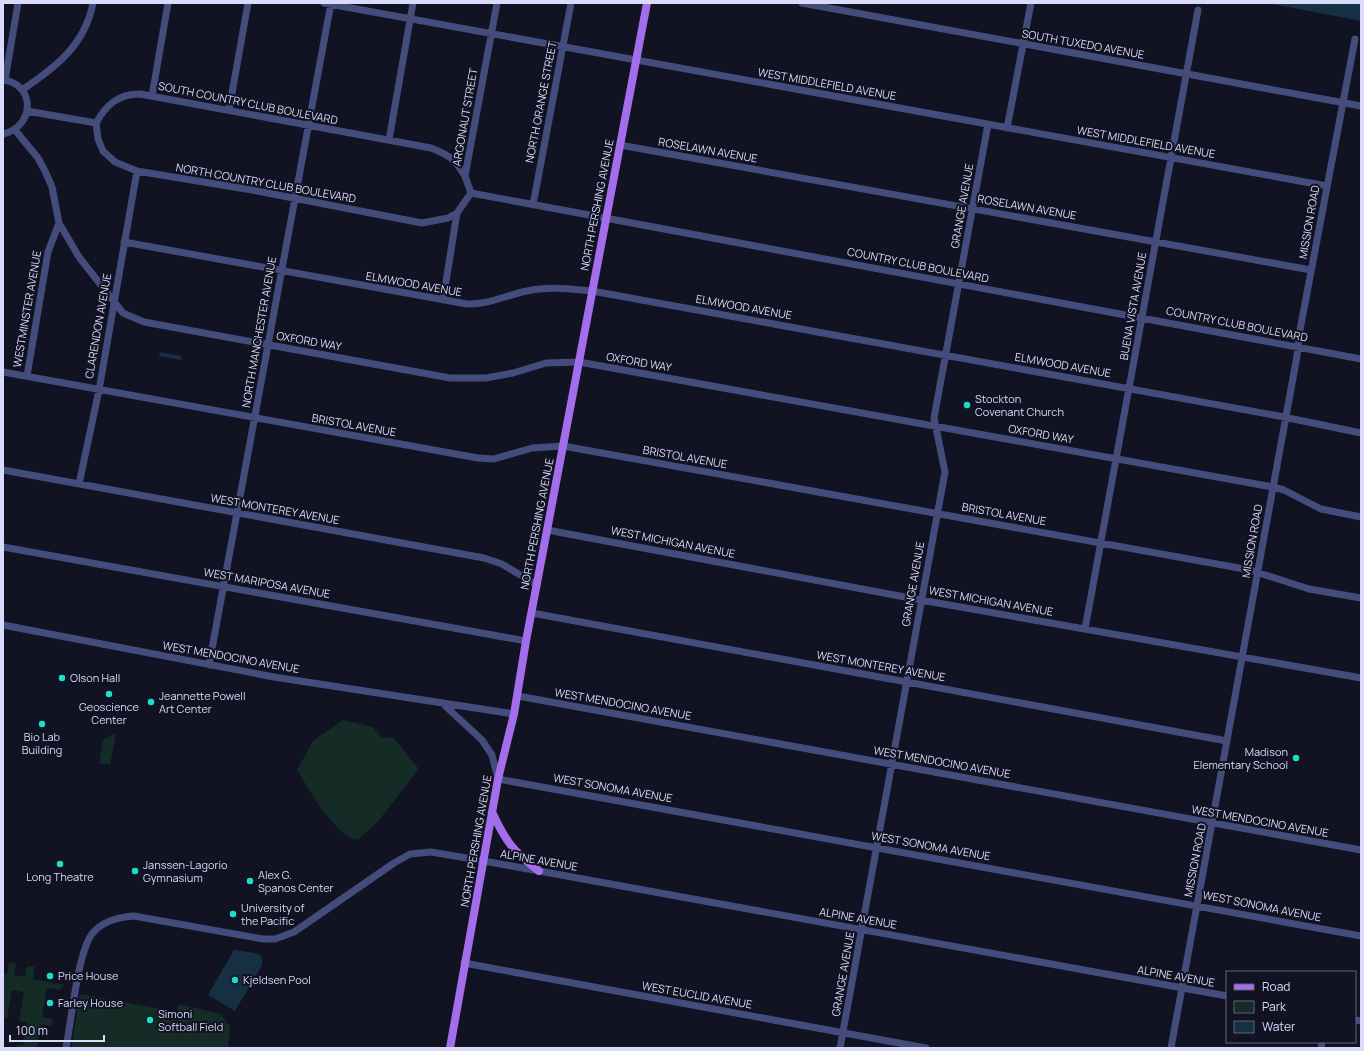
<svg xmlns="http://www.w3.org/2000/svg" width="1364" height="1051" font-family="Manrope,sans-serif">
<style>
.green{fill:#152b26}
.water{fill:#153043}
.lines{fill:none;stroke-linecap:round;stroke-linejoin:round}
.minor{stroke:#434c7b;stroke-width:7}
.major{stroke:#a26eeb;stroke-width:8}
.poi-dot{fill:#1fdec9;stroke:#111222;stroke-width:1.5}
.labels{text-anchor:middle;stroke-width:4;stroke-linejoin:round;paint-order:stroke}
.street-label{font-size:11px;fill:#d8dbfa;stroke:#111222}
.poi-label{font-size:11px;fill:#d8dbfa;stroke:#111222;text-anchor:start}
</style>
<rect width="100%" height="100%" fill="#111222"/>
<!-- green -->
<path class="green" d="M 343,720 L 373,727 L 381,737 L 394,738 L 419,769 L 379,820 L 358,840 C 335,837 309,789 297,770 L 313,741 Z
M 116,732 L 110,765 L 99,763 L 103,740 Z
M 9,962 L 16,964 L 14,975 L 25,977 L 27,966 L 35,967 L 33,979 L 65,985 L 59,990 L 47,988 L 42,1017 L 53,1019 L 52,1026 L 41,1024 L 37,1048 L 17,1048 L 17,1045 L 23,1045 L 27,1022 L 19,1021 L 24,992 L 12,990 L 7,1018 L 3,1017 L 3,973 L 7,974 Z
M 80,994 L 177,1012 L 179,1004 L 221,1014 L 230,1027 L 228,1048 L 71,1048 Z"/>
<!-- water -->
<path class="water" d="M 1267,3 L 1361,3 L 1361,21 Z
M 160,352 L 182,356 L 181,360 L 159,356 Z
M 234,950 L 256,953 L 262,957 L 262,965 L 235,1011 L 208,995 Z"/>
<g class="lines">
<!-- minor -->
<path class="minor" d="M 324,3 L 1327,186
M 802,3 L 1361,106
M 3,80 C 36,84 35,127 3,134
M 5,80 L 18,3
M 22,90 C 56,67 85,45 93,3
M 152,96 L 168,3
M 229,110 L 248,3
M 27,111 L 96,123 C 106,105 118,94 140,94 L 431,148 C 449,155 455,159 465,176
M 96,123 L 98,139 L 103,151 L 115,162 L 137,171 L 252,190 L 422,223 L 448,218 L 457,213
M 1007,128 L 1031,3
M 15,130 L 38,158 L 45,171 L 52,187 L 59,223 L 79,257 L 123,313 L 144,322 L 450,378 L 486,378 L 513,373 L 546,363 L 579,362 L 1273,487 L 1284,490 L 1321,509 L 1361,517
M 389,140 L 413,3
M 620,145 L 1311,270
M 471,193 L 1361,359
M 533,205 L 571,3
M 124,242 L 467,304 C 488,305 506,295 527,291 C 549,286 570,289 592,291 L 1279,416 L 1361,433
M 443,300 L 457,213 L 471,193 L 465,176 L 497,3
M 3,372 L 478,458 L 494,459 L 532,448 L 563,446 L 1250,570 L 1309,589 L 1361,598
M 27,376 L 48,252 L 59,223
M 3,470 L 484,558 L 502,564 L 537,585
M 79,484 L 99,390 L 137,171
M 547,530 L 921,600 L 1361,678
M 3,547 L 526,641
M 532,613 L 1227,741
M 3,625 L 274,677 L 514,714
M 1085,629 L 1198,10
M 209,665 L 331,3
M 518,696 L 1361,850
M 442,703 L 482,740 L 492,755 L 498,779 L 1361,936
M 464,963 L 926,1048
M 1355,1020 L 1361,1021
M 66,1048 C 71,1022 78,952 92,934 C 102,921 119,917 134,916 L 263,939 L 275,939 L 294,932 L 394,863 L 410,854 L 431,852 L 484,861 L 1227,996
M 840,1048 L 945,472 L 934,418 L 988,124
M 1171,1048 L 1297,356 L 1300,330 L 1355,39
M 1321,1048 L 1322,1042"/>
<!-- major -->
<path class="major" d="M 492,812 C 506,842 513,851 539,871
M 450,1048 L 498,779 L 514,714 L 526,641 L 647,3"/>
</g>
<!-- markers -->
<g class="poi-dot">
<circle cx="967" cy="405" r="4"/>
<circle cx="62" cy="678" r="4"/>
<circle cx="109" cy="694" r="4"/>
<circle cx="151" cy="702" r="4"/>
<circle cx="42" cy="724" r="4"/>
<circle cx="1296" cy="758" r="4"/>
<circle cx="60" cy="864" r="4"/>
<circle cx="135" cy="871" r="4"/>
<circle cx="250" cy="881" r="4"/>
<circle cx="233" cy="914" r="4"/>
<circle cx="50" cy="976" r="4"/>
<circle cx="235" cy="980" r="4"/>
<circle cx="50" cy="1003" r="4"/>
<circle cx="150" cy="1020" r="4"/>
</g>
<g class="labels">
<!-- street labels -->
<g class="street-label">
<text transform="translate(1083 44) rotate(10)" y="4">SOUTH TUXEDO AVENUE</text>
<text transform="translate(827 84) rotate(10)" y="4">WEST MIDDLEFIELD AVENUE</text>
<text transform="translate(541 102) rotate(-79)" y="4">NORTH ORANGE STREET</text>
<text transform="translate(248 103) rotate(11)" y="4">SOUTH COUNTRY CLUB BOULEVARD</text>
<text transform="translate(465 117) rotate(-80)" y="4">ARGONAUT STREET</text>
<text transform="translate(1146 142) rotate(10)" y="4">WEST MIDDLEFIELD AVENUE</text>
<text transform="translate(708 150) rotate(10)" y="4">ROSELAWN AVENUE</text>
<text transform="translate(266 183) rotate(10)" y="4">NORTH COUNTRY CLUB BOULEVARD</text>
<text transform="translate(597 205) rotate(-79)" y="4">NORTH PERSHING AVENUE</text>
<text transform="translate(962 206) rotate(-80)" y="4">GRANGE AVENUE</text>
<text transform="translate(1027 207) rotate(10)" y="4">ROSELAWN AVENUE</text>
<text transform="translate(1309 222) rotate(-80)" y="4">MISSION ROAD</text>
<text transform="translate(918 265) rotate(11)" y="4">COUNTRY CLUB BOULEVARD</text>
<text transform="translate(414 284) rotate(10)" y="4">ELMWOOD AVENUE</text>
<text transform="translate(1133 306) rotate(-80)" y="4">BUENA VISTA AVENUE</text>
<text transform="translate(744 307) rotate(10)" y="4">ELMWOOD AVENUE</text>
<text transform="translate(27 309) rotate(-80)" y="4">WESTMINSTER AVENUE</text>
<text transform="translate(1237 324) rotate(11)" y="4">COUNTRY CLUB BOULEVARD</text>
<text transform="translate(98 326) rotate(-80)" y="4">CLARENDON AVENUE</text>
<text transform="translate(259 332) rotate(-80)" y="4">NORTH MANCHESTER AVENUE</text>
<text transform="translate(309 341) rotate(10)" y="4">OXFORD WAY</text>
<text transform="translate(639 362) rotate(10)" y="4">OXFORD WAY</text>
<text transform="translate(1063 365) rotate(10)" y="4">ELMWOOD AVENUE</text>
<text transform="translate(354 425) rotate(10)" y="4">BRISTOL AVENUE</text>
<text transform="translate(1041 434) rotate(10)" y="4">OXFORD WAY</text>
<text transform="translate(685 457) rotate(10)" y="4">BRISTOL AVENUE</text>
<text transform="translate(275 509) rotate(10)" y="4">WEST MONTEREY AVENUE</text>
<text transform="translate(1004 514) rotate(10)" y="4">BRISTOL AVENUE</text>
<text transform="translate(537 524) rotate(-79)" y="4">NORTH PERSHING AVENUE</text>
<text transform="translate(1252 541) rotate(-80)" y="4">MISSION ROAD</text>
<text transform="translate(673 542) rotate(11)" y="4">WEST MICHIGAN AVENUE</text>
<text transform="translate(267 583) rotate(10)" y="4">WEST MARIPOSA AVENUE</text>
<text transform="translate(913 584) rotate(-80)" y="4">GRANGE AVENUE</text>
<text transform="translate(991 601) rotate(10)" y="4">WEST MICHIGAN AVENUE</text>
<text transform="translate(231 657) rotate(10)" y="4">WEST MENDOCINO AVENUE</text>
<text transform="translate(881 666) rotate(10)" y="4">WEST MONTEREY AVENUE</text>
<text transform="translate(623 704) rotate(10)" y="4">WEST MENDOCINO AVENUE</text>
<text transform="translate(942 762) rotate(10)" y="4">WEST MENDOCINO AVENUE</text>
<text transform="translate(613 788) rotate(10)" y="4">WEST SONOMA AVENUE</text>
<text transform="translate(1260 821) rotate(10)" y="4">WEST MENDOCINO AVENUE</text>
<text transform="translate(476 841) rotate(-80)" y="4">NORTH PERSHING AVENUE</text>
<text transform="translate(931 846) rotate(10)" y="4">WEST SONOMA AVENUE</text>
<text transform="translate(539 860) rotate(10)" y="4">ALPINE AVENUE</text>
<text transform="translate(1195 860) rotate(-79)" y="4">MISSION ROAD</text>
<text transform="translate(1262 906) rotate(11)" y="4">WEST SONOMA AVENUE</text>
<text transform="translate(858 918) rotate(10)" y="4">ALPINE AVENUE</text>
<text transform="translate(843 974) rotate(-80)" y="4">GRANGE AVENUE</text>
<text transform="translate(1176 976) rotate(10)" y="4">ALPINE AVENUE</text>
<text transform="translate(697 995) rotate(10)" y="4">WEST EUCLID AVENUE</text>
</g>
<!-- poi labels -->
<g class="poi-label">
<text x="975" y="403">Stockton<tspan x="975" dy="13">Covenant Church</tspan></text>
<text x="70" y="682">Olson Hall</text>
<text x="159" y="700">Jeannette Powell<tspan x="159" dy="13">Art Center</tspan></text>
<text x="109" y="711" text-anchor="middle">Geoscience<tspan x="109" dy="13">Center</tspan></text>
<text x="42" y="741" text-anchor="middle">Bio Lab<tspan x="42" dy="13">Building</tspan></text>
<text x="1288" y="756" text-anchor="end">Madison<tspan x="1288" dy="13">Elementary School</tspan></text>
<text x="143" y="869">Janssen-Lagorio<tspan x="143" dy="13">Gymnasium</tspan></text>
<text x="258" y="879">Alex G.<tspan x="258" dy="13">Spanos Center</tspan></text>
<text x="60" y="881" text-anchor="middle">Long Theatre</text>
<text x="241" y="912">University of<tspan x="241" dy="13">the Pacific</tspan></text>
<text x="58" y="980">Price House</text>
<text x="243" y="984">Kjeldsen Pool</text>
<text x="58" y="1007">Farley House</text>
<text x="158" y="1018">Simoni<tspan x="158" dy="13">Softball Field</tspan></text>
</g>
</g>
<!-- border -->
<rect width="1364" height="1051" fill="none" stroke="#d8dbfa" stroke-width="8"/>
<!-- legend -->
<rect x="1226" y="971" width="130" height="72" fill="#111222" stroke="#616278"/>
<rect x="1234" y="984" width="20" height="6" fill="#a26eeb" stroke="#616278"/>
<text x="1262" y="991" font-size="12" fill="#d8dbfa">Road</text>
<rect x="1234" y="1001" width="20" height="12" fill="#152b26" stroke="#616278"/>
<text x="1262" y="1011" font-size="12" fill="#d8dbfa">Park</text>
<rect x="1234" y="1021" width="20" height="12" fill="#153043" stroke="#616278"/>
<text x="1262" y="1031" font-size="12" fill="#d8dbfa">Water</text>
<!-- scale -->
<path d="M10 1035v6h94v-6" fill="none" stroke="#d8dbfa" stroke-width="2"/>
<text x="16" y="1035" font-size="12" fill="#d8dbfa" stroke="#111222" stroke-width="3" paint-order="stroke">100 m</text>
</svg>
